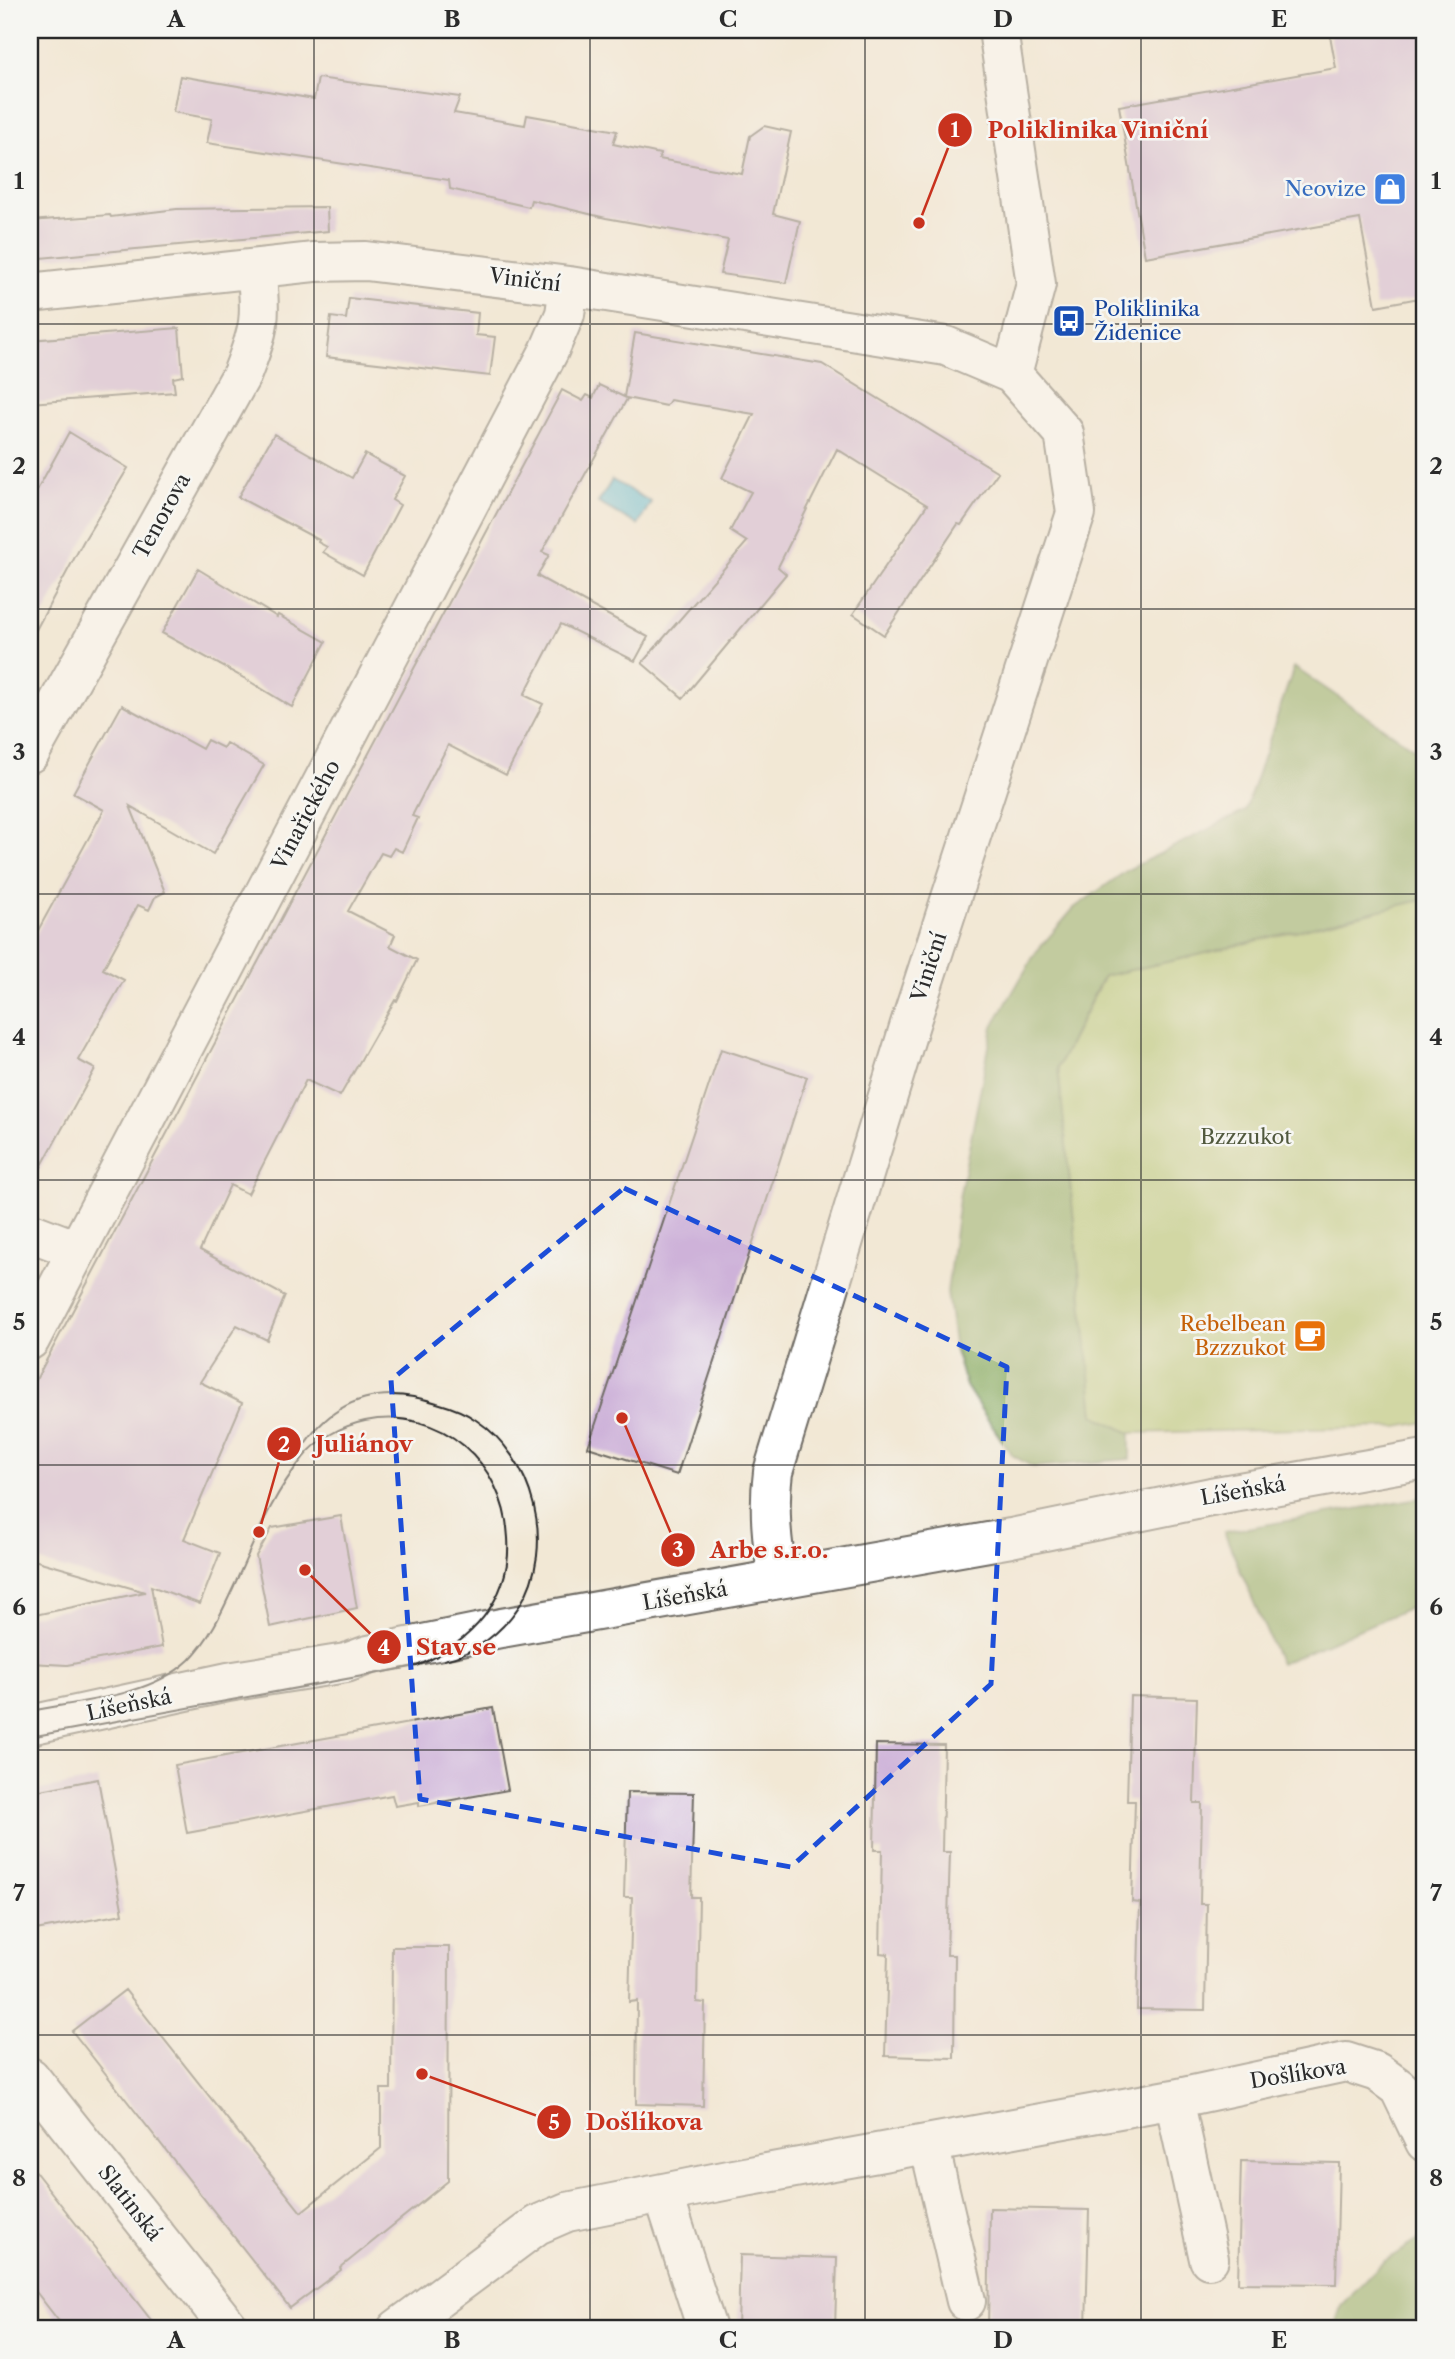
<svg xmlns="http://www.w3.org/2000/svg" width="1455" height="2359" font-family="'Libre Caslon Text',serif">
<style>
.green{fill:#aac369;stroke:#6a774a;stroke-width:2}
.forest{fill:#87a95d;stroke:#596a44;stroke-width:2}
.water{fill:#59bad7;stroke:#427281;stroke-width:2}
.building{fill:#ceb2d9}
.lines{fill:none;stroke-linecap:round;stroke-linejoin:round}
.minor-casing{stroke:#716d66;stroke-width:42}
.tertiary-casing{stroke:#716d66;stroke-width:42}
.minor{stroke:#fff;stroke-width:38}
.tertiary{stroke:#fff;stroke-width:38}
.tram{stroke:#2b2b2b;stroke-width:2}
.marked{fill:none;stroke:#1d4ed8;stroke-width:5;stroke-dasharray:14 9;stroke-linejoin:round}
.grid{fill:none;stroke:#2b2b2b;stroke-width:2;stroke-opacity:0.55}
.labels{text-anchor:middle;stroke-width:5;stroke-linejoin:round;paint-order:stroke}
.shop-label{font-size:21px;fill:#366cbe;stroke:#f6f6f2;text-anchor:end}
.street-label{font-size:21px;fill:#2b2b2b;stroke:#f6f6f2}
.transit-label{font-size:21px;fill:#164399;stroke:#f6f6f2;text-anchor:start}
.park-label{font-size:21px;fill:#51593e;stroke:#f6f6f2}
.food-label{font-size:21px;fill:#c56008;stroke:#f6f6f2;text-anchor:end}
.leader{fill:none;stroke:#c8321e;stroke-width:2.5}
.callout-dot{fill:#c8321e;stroke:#f6f6f2;stroke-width:2.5}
.mark-label{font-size:21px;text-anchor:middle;font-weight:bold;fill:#fff}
.callout-label{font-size:23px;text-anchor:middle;font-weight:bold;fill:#c8321e;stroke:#f6f6f2;stroke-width:5;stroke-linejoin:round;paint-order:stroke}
.neatline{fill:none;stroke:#2b2b2b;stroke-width:2.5}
.grid-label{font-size:23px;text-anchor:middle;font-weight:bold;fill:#2b2b2b}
</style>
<rect width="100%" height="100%" fill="#f6f6f2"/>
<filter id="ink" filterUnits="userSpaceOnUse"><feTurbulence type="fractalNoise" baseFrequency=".0143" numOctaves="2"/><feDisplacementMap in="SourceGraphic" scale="14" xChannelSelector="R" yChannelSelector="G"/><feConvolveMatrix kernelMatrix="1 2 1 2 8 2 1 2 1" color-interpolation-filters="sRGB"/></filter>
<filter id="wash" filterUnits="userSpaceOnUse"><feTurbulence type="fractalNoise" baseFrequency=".00686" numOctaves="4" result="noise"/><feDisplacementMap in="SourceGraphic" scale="28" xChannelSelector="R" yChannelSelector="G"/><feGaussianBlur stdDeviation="1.57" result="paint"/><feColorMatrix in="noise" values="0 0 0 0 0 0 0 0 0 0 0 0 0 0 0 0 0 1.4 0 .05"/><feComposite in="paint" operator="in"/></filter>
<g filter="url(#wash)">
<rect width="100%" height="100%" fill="#f2e8d5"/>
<!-- green -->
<path class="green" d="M 1425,899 L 1425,1422 L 1398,1427 L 1130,1433 L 1094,1415 L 1058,1067 L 1104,976 L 1194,956 Z"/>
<!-- forest -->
<path class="forest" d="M 1294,667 L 1425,756 L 1425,899 L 1194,956 L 1103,976 L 1058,1067 L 1094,1415 L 1130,1433 L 1130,1459 L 1033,1467 L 1012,1455 L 980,1408 L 966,1386 L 955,1351 L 947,1292 L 959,1198 L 993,1026 L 1036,952 L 1074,908 L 1129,869 L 1245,811 Z
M 1425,1497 L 1425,1601 L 1280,1664 L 1224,1532 Z
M 1425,2236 L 1425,2329 L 1334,2329 L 1341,2305 L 1383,2262 Z"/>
<!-- water -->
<path class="water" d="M 612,480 L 651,502 L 638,525 L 598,503 Z"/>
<g id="blocks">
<!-- building -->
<path class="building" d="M 1329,30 L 1425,30 L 1425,297 L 1376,306 L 1360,219 L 1145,257 L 1119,106 L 1336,68 Z
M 180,76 L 314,99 L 318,78 L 460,97 L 454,113 L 525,125 L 527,115 L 617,131 L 613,144 L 660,154 L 659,159 L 742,174 L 750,136 L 764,126 L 791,132 L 773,214 L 800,221 L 786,283 L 720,274 L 728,240 L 606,218 L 531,200 L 529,207 L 450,189 L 449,180 L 207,143 L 212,119 L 173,112 Z
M 327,207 L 328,231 L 30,259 L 30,221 L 110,215 L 111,217 L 177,209 Z
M 349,298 L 478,313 L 476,335 L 495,337 L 490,376 L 326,357 L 331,317 L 346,319 Z
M 179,328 L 183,376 L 173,378 L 175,392 L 30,403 L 30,340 Z
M 635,333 L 822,364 L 998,472 L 961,525 L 958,524 L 884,635 L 853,614 L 927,505 L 837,449 L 778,567 L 786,574 L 683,698 L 642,663 L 747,542 L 730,531 L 751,492 L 722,478 L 754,414 L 670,400 L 666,406 L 626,398 L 627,399 L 542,552 L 549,555 L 537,576 L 648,637 L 635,661 L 561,624 L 524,695 L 543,704 L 506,775 L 448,745 L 412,816 L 418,818 L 402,852 L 394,848 L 389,856 L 381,853 L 348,911 L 395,935 L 390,946 L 417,960 L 397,1001 L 395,1000 L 340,1096 L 306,1080 L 248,1194 L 230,1185 L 200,1250 L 285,1296 L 267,1340 L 237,1325 L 200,1382 L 242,1403 L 184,1539 L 220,1553 L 200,1604 L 151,1586 L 162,1647 L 67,1665 L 30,1663 L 30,1616 L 145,1592 L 30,1559 L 30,1391 L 562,390 L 583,401 L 587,395 L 593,398 L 599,385 L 624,397 Z
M 69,432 L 128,468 L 83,542 L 30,641 L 30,503 Z
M 274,434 L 352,478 L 365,454 L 405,476 L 392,500 L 400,505 L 363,575 L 323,552 L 327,547 L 318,542 L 319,540 L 238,497 Z
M 198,569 L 277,617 L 278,615 L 326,642 L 292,707 L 244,678 L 162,633 Z
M 122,705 L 202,749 L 207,740 L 223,748 L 226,743 L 264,765 L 213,854 L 130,806 L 165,892 L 155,897 L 149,910 L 138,905 L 103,969 L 124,980 L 78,1060 L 95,1069 L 30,1187 L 30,945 L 104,810 L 73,793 Z
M 721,1049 L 807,1077 L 677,1475 L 588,1447 Z
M 341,1516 L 357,1608 L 270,1627 L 256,1556 L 272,1528 Z
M 1130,1696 L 1197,1698 L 1194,1803 L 1202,1803 L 1200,1904 L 1207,1904 L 1205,2010 L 1137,2009 L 1140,1903 L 1132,1902 L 1135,1801 L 1127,1801 Z
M 493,1708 L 508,1790 L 419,1806 L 419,1802 L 395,1806 L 392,1795 L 187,1833 L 175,1765 Z
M 876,1744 L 944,1745 L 942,1852 L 950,1852 L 947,1955 L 955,1955 L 954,2058 L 885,2056 L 888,1954 L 880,1953 L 882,1850 L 874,1850 Z
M 98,1779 L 123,1914 L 30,1931 L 30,1792 Z
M 627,1792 L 694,1793 L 691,1897 L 699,1897 L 697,2002 L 705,2003 L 703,2106 L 636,2104 L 637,2001 L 629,2002 L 632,1897 L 624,1897 Z
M 392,1947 L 449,1947 L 448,2181 L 340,2268 L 341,2270 L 290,2308 L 72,2031 L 125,1990 L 301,2212 L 381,2148 L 381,2089 L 391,2089 Z
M 1241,2161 L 1339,2163 L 1336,2284 L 1238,2283 Z
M 30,2165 L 98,2252 L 158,2329 L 65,2329 L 30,2284 Z
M 990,2208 L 1089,2210 L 1086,2329 L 988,2329 Z
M 740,2255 L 837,2258 L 835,2329 L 738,2329 Z"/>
</g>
</g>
<g filter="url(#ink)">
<use href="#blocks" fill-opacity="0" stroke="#716d66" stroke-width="2"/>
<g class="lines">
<defs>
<path id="minor" d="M 998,30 L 1036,284 L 1012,374
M 30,293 L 314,262 L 366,261 L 569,286 L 946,346 L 1012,374 L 1064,433 L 1076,513 L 910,1024 L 773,1472 C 768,1509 772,1543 778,1579
M 30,753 L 242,374 C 260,328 262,318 256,269
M 30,1232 L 77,1250
M 30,1340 L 549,351 L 565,314 L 569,286
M 30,2077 L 230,2329
M 1174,2099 L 1209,2259
M 929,2144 L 966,2301
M 663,2193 L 707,2329
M 397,2329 L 537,2225 L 567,2212 L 734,2179 L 1174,2099 L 1346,2062 L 1377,2072 L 1399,2088 L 1425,2142"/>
<path id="tertiary" d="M 30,1725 L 228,1682 L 346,1663 L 368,1655 L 501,1628 L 1011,1538 L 1211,1497 L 1425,1459"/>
</defs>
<!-- minor casing -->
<use href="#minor" class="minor-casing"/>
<!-- tertiary casing -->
<use href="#tertiary" class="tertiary-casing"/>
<!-- minor -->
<use href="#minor" class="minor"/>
<!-- tertiary -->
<use href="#tertiary" class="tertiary"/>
<!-- tram -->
<path class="tram" d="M 300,1451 C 333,1398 379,1384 437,1403 C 451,1407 465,1412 476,1420 C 534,1458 557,1546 520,1605 C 502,1632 476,1653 444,1660
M 30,1711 C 80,1701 150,1697 189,1660 C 209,1640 221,1614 233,1588 C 253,1545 271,1496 303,1458 C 318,1439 341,1426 365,1421 C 442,1406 504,1463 508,1538 C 512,1600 470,1643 417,1666 L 30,1737"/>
</g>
</g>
<!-- marked area -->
<path d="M0 0H1455V2359H0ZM 624,1188 L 1007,1367 L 991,1684 L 791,1867 L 420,1799 L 391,1380 Z" fill="#f2e8d5" fill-opacity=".55" fill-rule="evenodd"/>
<path class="marked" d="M 624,1188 L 1007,1367 L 991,1684 L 791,1867 L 420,1799 L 391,1380 Z"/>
<!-- grid -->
<path class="grid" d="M 314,30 L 314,2329M 590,30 L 590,2329M 865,30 L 865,2329M 1141,30 L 1141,2329M 30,324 L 1425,324M 30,609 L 1425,609M 30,894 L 1425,894M 30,1180 L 1425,1180M 30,1465 L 1425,1465M 30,1750 L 1425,1750M 30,2035 L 1425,2035"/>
<!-- icons -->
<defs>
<symbol id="shop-square" viewBox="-11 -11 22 22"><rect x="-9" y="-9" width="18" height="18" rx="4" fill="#3f7fe0" stroke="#f6f6f2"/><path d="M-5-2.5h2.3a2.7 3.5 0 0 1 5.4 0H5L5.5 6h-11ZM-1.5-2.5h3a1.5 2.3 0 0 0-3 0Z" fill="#fff"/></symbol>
<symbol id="bus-square" viewBox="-11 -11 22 22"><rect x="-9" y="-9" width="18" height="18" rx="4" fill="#1a4fb4" stroke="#f6f6f2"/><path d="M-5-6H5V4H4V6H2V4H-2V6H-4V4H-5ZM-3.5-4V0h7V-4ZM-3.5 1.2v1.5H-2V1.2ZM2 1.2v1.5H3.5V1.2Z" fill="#fff"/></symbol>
<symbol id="cafe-square" viewBox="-11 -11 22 22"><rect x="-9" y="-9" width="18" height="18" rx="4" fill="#e8710a" stroke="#f6f6f2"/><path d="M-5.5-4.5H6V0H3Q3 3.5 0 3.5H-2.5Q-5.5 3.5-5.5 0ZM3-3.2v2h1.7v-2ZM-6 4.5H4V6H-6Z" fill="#fff"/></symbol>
</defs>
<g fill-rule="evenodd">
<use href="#shop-square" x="1371" y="170" width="38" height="38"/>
<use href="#bus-square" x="1050" y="302" width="38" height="38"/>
<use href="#cafe-square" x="1291" y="1317" width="38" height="38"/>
</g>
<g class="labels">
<!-- shop labels -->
<g class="shop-label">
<text x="1366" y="196">Neovize</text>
</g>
<!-- street labels -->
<g class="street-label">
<text transform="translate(525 280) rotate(7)" y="7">Viniční</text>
<text transform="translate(162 516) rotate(-61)" y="7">Tenorova</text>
<text transform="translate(306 815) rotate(-62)" y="7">Vinařického</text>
<text transform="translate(929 967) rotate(-72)" y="7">Viniční</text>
<text transform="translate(1243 1491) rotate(-10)" y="7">Líšeňská</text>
<text transform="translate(685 1596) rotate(-10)" y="7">Líšeňská</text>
<text transform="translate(129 1705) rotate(-12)" y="7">Líšeňská</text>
<text transform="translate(1298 2074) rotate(-9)" y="7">Došlíkova</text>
<text transform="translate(130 2203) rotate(52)" y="7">Slatinská</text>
</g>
<!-- transit labels -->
<g class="transit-label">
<text x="1094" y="316">Poliklinika<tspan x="1094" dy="24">Židenice</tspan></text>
</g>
<!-- park labels -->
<g class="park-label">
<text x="1246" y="1144">Bzzzukot</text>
</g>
<!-- food labels -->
<g class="food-label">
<text x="1286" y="1331">Rebelbean<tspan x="1286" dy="24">Bzzzukot</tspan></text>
</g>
</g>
<!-- callouts -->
<path class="leader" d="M919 223L955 130M259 1532L284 1444M622 1418L678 1550M305 1570L384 1647M422 2074L554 2122"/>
<g class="callout-dot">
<circle cx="919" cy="223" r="7"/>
<circle cx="259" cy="1532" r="7"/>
<circle cx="622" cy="1418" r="7"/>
<circle cx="305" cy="1570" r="7"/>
<circle cx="422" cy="2074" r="7"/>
<circle cx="955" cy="130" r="18"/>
<circle cx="284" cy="1444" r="18"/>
<circle cx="678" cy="1550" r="18"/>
<circle cx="384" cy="1647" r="18"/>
<circle cx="554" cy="2122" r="18"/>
</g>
<g class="mark-label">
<text x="955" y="137">1</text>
<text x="284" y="1452">2</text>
<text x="678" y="1557">3</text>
<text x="384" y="1655">4</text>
<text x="554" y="2130">5</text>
</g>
<g class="callout-label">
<text x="1098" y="138">Poliklinika Viniční</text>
<text x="364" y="1452">Juliánov</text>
<text x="769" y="1558">Arbe s.r.o.</text>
<text x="456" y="1655">Stav se</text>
<text x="644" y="2130">Došlíkova</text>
</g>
<!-- margin -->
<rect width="1455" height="2359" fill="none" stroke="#f6f6f2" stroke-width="77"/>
<rect x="38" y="38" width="1378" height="2282" class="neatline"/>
<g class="grid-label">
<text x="176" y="27">A</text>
<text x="452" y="27">B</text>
<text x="728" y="27">C</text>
<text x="1003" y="27">D</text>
<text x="1279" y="27">E</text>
<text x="19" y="189">1</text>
<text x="1436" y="189">1</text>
<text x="19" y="474">2</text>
<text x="1436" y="474">2</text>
<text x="19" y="760">3</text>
<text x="1436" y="760">3</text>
<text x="19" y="1045">4</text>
<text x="1436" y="1045">4</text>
<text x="19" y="1330">5</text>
<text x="1436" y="1330">5</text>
<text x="19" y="1615">6</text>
<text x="1436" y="1615">6</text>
<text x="19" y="1901">7</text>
<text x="1436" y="1901">7</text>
<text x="19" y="2186">8</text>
<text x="1436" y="2186">8</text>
<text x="176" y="2348">A</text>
<text x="452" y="2348">B</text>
<text x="728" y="2348">C</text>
<text x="1003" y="2348">D</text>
<text x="1279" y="2348">E</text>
</g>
</svg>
